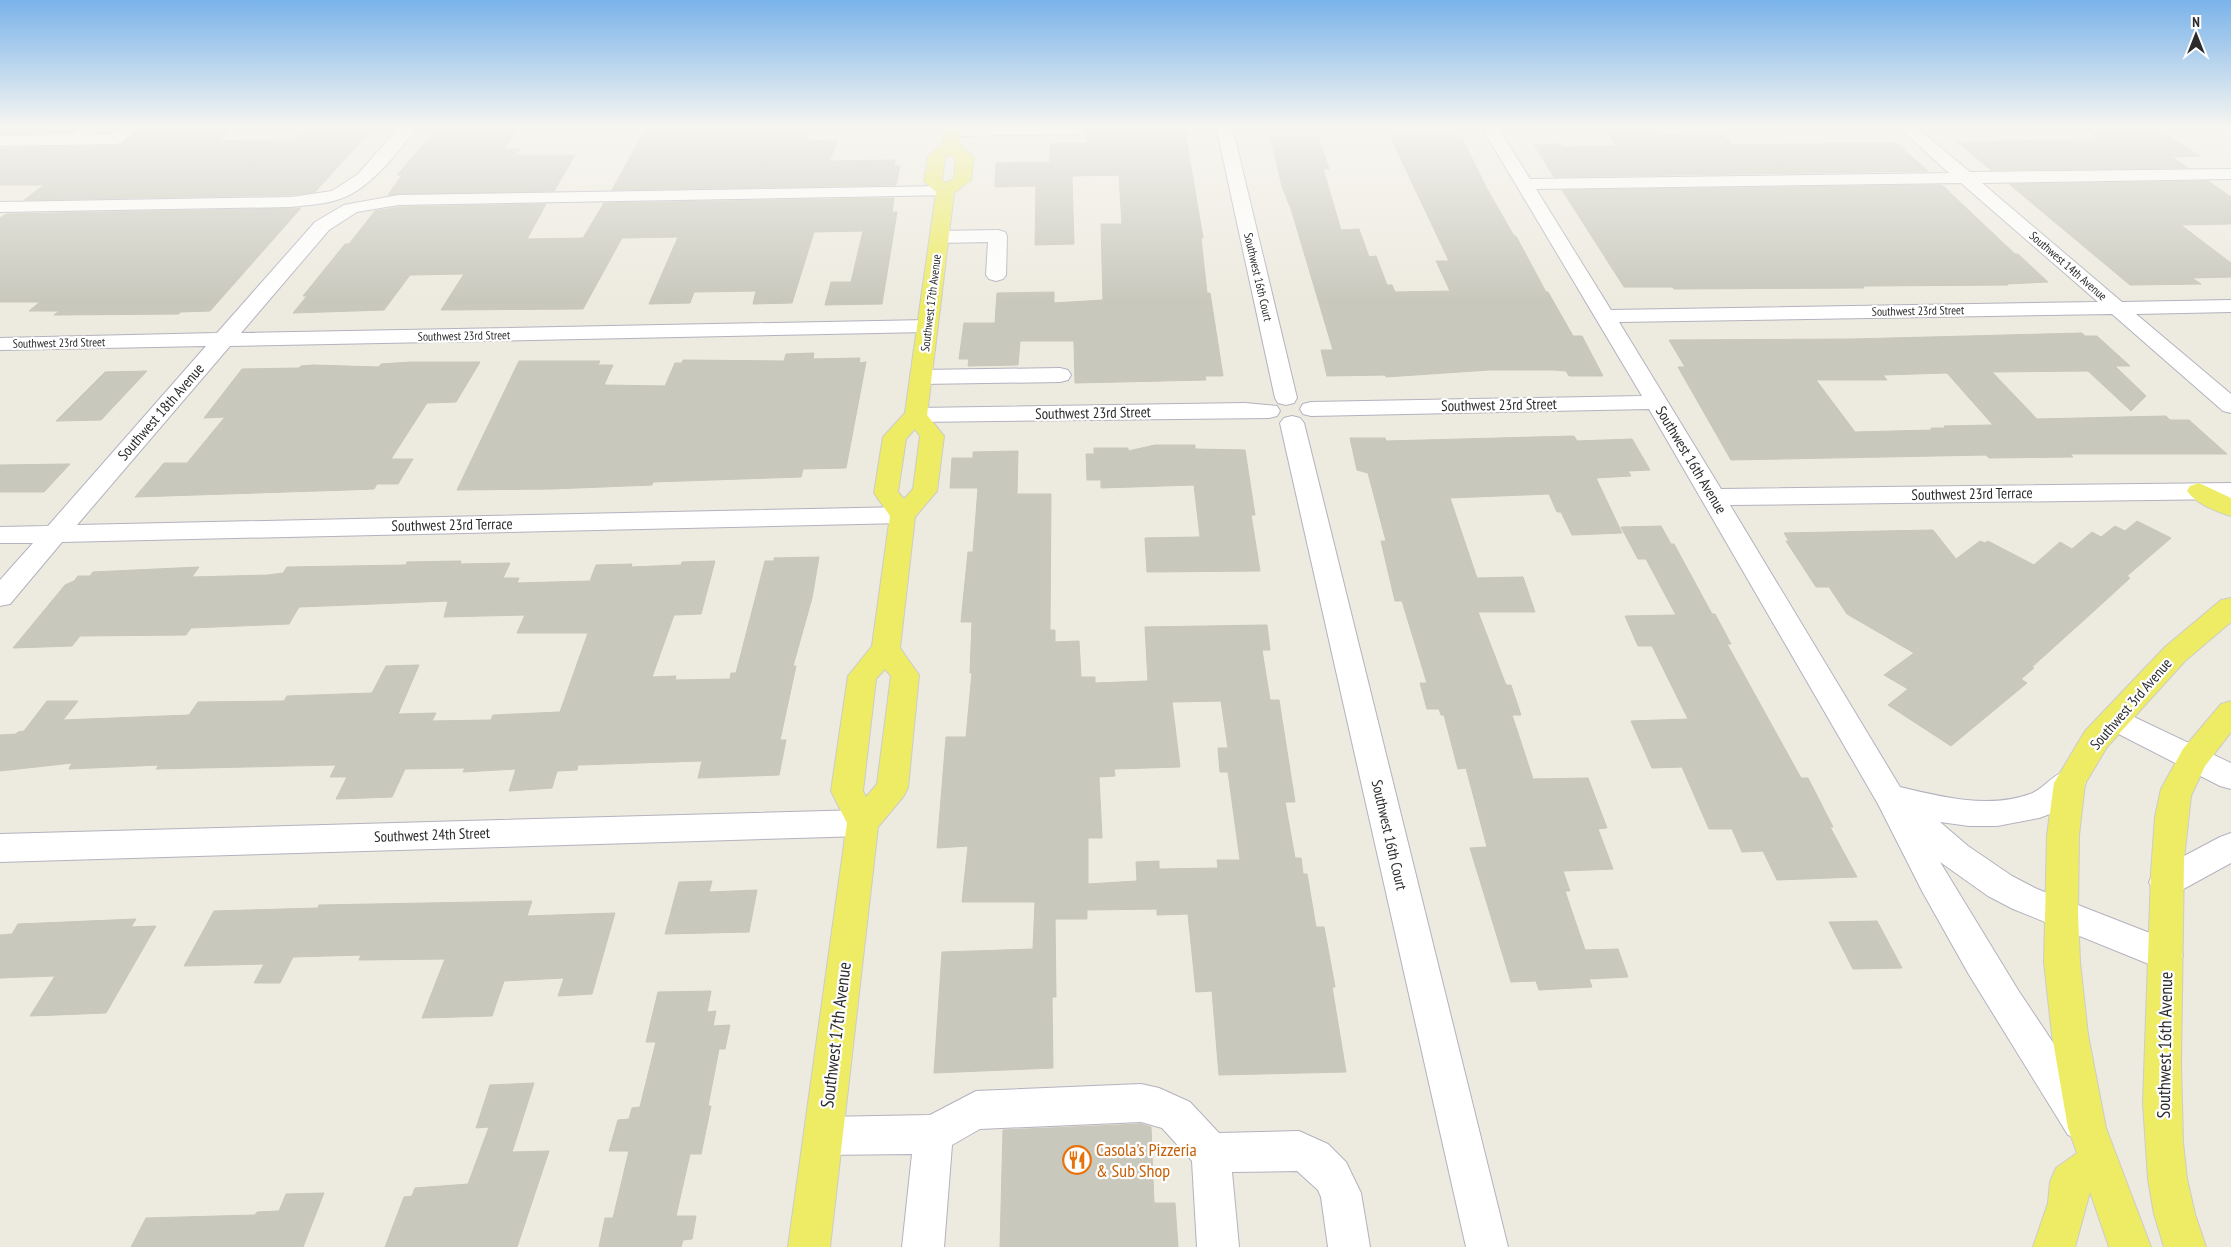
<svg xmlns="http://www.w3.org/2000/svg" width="2231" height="1247" font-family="'PT Sans Narrow',sans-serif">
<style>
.building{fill:#c9c8bd;stroke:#c9c7b8;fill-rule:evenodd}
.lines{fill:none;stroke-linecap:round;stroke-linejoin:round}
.minor-casing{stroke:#b3b2bf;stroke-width:2}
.major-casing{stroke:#ccc;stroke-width:2}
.minor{fill:#fff;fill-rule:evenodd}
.major{fill:#edec64;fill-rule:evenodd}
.labels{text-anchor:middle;stroke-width:4.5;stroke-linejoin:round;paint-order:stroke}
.far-street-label{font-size:12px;fill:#2c2c2c;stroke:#fff}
.street-label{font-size:15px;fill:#2c2c2c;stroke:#fff}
.near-street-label{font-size:18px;fill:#2c2c2c;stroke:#fff}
.near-food-label{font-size:18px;fill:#c56008;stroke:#fff;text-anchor:start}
</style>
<rect width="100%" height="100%" fill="#edeadf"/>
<!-- building -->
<path class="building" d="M 0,126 L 81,126 L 72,132 L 2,134 L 0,134 Z
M 142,126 L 236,126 L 219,141 L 295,139 L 309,126 L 375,126 L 315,192 L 291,195 L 24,200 L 44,185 L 0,185 L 0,148 L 115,146 L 122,144 Z
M 439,126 L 521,126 L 503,149 L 520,149 L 515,155 L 575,155 L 554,191 L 388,195 L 402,175 L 397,175 Z
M 647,126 L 811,126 L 806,140 L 838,141 L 829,161 L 895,160 L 894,166 L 900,166 L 896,185 L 612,190 Z
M 1085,126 L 1184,126 L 1203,238 L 1201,238 L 1207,293 L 1210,293 L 1223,376 L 1205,376 L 1206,380 L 1075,383 L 1074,341 L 1020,341 L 1018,365 L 968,366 L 969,359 L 959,359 L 964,323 L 995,323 L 997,293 L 1054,292 L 1054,303 L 1103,300 L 1101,224 L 1122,224 L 1119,175 L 1072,176 L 1074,244 L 1035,245 L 1036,186 L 995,187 L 996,163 L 1050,162 L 1050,144 L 1088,143 Z
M 2131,128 L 2136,132 L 2160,131 L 2200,156 L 2172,157 L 2188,168 L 1991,170 L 1957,142 L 2099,139 L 2085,129 Z
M 1607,132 L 1657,132 L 1659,135 L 1721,133 L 1732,145 L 1896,143 L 1928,171 L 1554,177 L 1534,145 L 1560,144 L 1562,147 L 1617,146 Z
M 1455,135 L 1457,138 L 1462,138 L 1486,187 L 1514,236 L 1516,236 L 1546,292 L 1548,292 L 1573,336 L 1582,336 L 1603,376 L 1569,376 L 1566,371 L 1554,370 L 1489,370 L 1386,377 L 1385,375 L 1327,376 L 1321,350 L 1333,350 L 1292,212 L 1282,186 L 1270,136 L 1318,136 L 1329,169 L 1323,169 L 1341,230 L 1359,229 L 1369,257 L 1376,256 L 1387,285 L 1392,285 L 1395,292 L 1450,291 L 1436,261 L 1449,261 L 1390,136 Z
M 2208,181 L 2231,197 L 2231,224 L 2181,225 L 2231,263 L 2231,277 L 2192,278 L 2201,284 L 2130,285 L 2009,184 Z
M 1942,185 L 2015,254 L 2018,254 L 2048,282 L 2006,284 L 2008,285 L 1863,286 L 1864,288 L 1674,289 L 1672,287 L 1624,287 L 1562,190 Z
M 894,198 L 892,212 L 897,212 L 882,304 L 825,305 L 831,282 L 851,282 L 863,231 L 814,232 L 792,303 L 753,304 L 756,291 L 694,292 L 690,303 L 649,304 L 678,237 L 622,238 L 583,309 L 441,310 L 464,274 L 410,275 L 384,310 L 293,313 L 307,296 L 303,296 L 345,244 L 349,244 L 375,211 L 398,207 L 546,204 L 527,239 L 583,238 L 604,203 Z
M 301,208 L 210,311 L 180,312 L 179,314 L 54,315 L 59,311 L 29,311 L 40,302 L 0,302 L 0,218 L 6,214 Z
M 2082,333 L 2085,336 L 2097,336 L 2130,366 L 2115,366 L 2146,396 L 2131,411 L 2088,371 L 1992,372 L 2037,419 L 2166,416 L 2170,420 L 2189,420 L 2227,454 L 2070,454 L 2073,457 L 1989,458 L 1986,455 L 1731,460 L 1678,367 L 1685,367 L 1669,340 L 1853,339 ZM 1947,373 L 1993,425 L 1944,426 L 1945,428 L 1931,428 L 1932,430 L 1855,432 L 1816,380 L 1887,380 L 1883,375 Z
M 814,353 L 813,359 L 860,358 L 859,363 L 866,362 L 846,468 L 803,469 L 801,477 L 653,482 L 652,485 L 552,489 L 457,490 L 519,361 L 600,361 L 598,365 L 613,365 L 604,385 L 665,386 L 675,363 L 682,363 L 683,360 L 784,361 L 786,354 Z
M 411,362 L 480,362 L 456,402 L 427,403 L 391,459 L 413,459 L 398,484 L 377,484 L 374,489 L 348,490 L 135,497 L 164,463 L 187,463 L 225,417 L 204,418 L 242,369 L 299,368 L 301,366 L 313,365 L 379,367 L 381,364 Z
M 147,371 L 101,420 L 56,421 L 105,372 Z
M 1574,436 L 1577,441 L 1632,439 L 1650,470 L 1628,471 L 1631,476 L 1596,478 L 1622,533 L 1572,535 L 1561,512 L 1557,512 L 1549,494 L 1450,498 L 1477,578 L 1523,577 L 1535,612 L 1478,612 L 1506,685 L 1511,685 L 1521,715 L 1512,715 L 1533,779 L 1588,778 L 1607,828 L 1598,829 L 1613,869 L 1563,871 L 1570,891 L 1565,891 L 1585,950 L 1618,949 L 1628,977 L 1589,979 L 1592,987 L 1539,990 L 1536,981 L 1511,982 L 1470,848 L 1487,847 L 1466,768 L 1458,769 L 1444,715 L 1441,715 L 1439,709 L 1427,709 L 1420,683 L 1427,683 L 1402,601 L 1395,601 L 1381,541 L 1386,541 L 1368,473 L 1357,470 L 1350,438 L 1385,438 L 1386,441 Z
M 1155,445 L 1195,445 L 1195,449 L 1245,450 L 1255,515 L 1251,515 L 1260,571 L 1147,572 L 1145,538 L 1200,537 L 1194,485 L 1101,488 L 1101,480 L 1087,480 L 1086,454 L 1094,454 L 1094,448 L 1128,448 L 1128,451 Z
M 1018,451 L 1017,494 L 1051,494 L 1050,630 L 1055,630 L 1055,642 L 1079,641 L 1081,677 L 1095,677 L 1095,683 L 1148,681 L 1145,627 L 1267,625 L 1270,650 L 1262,650 L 1270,700 L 1279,700 L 1295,802 L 1285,802 L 1295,858 L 1301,858 L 1303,874 L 1307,874 L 1316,927 L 1324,927 L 1335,987 L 1332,987 L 1346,1072 L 1219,1075 L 1212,991 L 1196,992 L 1188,914 L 1157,915 L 1157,909 L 1087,910 L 1087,919 L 1055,919 L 1056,997 L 1052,997 L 1053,1068 L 934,1073 L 942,952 L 1033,949 L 1035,902 L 962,902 L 968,846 L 937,848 L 946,737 L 966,737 L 972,673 L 970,673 L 972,622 L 961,622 L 968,552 L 973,552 L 978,488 L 950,488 L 952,458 L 973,458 L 973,452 ZM 1221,701 L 1228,748 L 1218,748 L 1220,772 L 1228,772 L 1240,860 L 1217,860 L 1218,868 L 1159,869 L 1159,861 L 1136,862 L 1137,881 L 1088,884 L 1088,838 L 1102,838 L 1099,777 L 1115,776 L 1114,769 L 1180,767 L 1172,702 Z
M 70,464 L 44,492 L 0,492 L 0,465 Z
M 2137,521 L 2171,538 L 2127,576 L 2130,578 L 2094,611 L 2032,667 L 2034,668 L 2021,679 L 2027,683 L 1951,746 L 1888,705 L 1908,689 L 1884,675 L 1914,653 L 1847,614 L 1829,587 L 1816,587 L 1786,541 L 1789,541 L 1784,533 L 1933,530 L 1956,559 L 1980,541 L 1985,543 L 1988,541 L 2034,565 L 2060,542 L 2072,549 L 2092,532 L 2101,537 L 2115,526 L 2125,531 Z
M 1661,526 L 1671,544 L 1674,544 L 1712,614 L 1715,614 L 1731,644 L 1727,644 L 1801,778 L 1808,778 L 1833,827 L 1830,827 L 1857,877 L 1777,880 L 1763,851 L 1742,852 L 1732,829 L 1709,829 L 1682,767 L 1652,768 L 1631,721 L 1688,719 L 1652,646 L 1638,646 L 1625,616 L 1676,615 L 1646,559 L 1638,559 L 1621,527 Z
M 819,557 L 812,598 L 793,666 L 796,666 L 780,740 L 786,740 L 779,775 L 698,778 L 702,761 L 578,765 L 577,770 L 557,771 L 552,788 L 509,791 L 516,769 L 463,772 L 465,768 L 405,769 L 392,797 L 336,799 L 347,777 L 330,777 L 336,765 L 156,769 L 159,765 L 69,769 L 72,763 L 0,771 L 0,735 L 16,734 L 18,732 L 24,731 L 47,701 L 78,701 L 63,720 L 189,715 L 198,702 L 284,701 L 287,696 L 372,693 L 386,666 L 419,665 L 398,714 L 436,713 L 432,721 L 491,720 L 493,715 L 560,712 L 588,633 L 517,633 L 525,615 L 444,617 L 448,601 L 299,607 L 289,624 L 191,628 L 186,635 L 80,636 L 72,646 L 13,648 L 65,585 L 74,581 L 78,576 L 90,576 L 93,572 L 199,567 L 192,577 L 268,575 L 283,573 L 287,567 L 406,565 L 407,562 L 461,561 L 460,564 L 510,563 L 503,578 L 519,578 L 517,583 L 590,581 L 596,565 L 632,564 L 631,567 L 681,565 L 682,562 L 715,561 L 701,614 L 674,615 L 652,677 L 676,676 L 675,680 L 730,679 L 731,673 L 736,673 L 765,561 L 774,561 L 774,558 Z
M 712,881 L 709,892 L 757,890 L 749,932 L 665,934 L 679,882 Z
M 532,901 L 527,916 L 615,913 L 592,994 L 558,996 L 564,978 L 504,981 L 492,1016 L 422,1018 L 445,959 L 359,960 L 361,955 L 293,957 L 280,983 L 254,983 L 264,964 L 184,966 L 214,911 L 318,908 L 319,905 Z
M 136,919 L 131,927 L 156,926 L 106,1013 L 30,1016 L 55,976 L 0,978 L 0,935 L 12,934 L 18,924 Z
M 1877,921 L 1902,968 L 1853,969 L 1829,922 Z
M 711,991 L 707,1012 L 716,1011 L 713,1026 L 730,1025 L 725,1049 L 719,1049 L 708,1106 L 711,1106 L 701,1154 L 690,1154 L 676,1216 L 696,1216 L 692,1239 L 683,1240 L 681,1247 L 599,1247 L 605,1218 L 613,1218 L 629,1151 L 609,1151 L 618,1120 L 629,1119 L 632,1108 L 640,1107 L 656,1042 L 646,1042 L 658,992 Z
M 534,1083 L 512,1152 L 549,1151 L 517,1247 L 385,1247 L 404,1197 L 412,1196 L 415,1188 L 468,1184 L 489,1127 L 476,1128 L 490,1085 Z
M 1141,1124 L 1151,1127 L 1154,1203 L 1175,1203 L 1178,1247 L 1000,1247 L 1003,1130 Z
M 324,1193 L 303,1247 L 131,1247 L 146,1218 L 255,1215 L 257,1212 L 279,1211 L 286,1194 Z"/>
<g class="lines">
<defs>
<path id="minor" d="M 84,126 L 103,126 L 95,134 L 111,134 L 122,126 L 140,126 L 121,143 L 115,144 L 0,146 L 0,136 L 2,136 L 73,134 Z
M 400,126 L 417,126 C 402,149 372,185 347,196 C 331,204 309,205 291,207 L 0,212 L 0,202 L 291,197 L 332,191 L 358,174 Z
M 958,126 L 1081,126 L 1083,129 L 1081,133 L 1075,134 L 953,136 L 947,135 L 945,131 L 947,127 Z
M 1216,126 L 1232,126 L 1297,398 L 1294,403 L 1286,405 L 1278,403 L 1275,398 Z
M 1481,126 L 1497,126 L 1530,179 L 1949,173 L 1897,126 L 1915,126 L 1970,172 L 2231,169 L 2231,179 L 1982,183 L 2122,302 L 2231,300 L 2231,312 L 2136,314 L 2231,394 L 2231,413 L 2223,411 L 2112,314 L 1619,322 L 1721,489 L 2231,483 L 2231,499 L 1730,505 L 1900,787 C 1941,797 1989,809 2030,794 C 2051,786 2054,765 2081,774 L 2086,783 L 2081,792 L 2050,814 L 2039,818 L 1997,826 L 1969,826 L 1940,822 L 1968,846 L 2012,876 L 2037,889 L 2178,944 L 2183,955 L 2178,966 L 2166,971 L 2013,909 L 1988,896 L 1940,862 L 2018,990 L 2096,1107 L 2101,1121 L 2096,1135 L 2082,1140 L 2068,1135 L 1968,973 L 1922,891 L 1878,804 L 1649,409 L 1311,416 L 1303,414 L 1300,409 L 1303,404 L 1311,402 L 1642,396 ZM 1961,183 L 2098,302 L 1611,310 L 1536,189 Z
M 945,186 L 951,187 L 954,191 L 951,195 L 398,205 L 357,212 L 329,230 L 241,333 L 928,320 L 935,322 L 938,326 L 935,330 L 928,332 L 230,346 L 77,525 L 903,507 L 912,509 L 916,515 L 912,521 L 903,523 L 62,542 L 10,604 L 0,606 L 0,580 L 33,543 L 0,543 L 0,527 L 48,526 L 206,346 L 0,350 L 0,338 L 217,333 L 315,222 L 344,205 L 398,195 Z
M 998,230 L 1005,232 L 1007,236 L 1006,275 L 1003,279 L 996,281 L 989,279 L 986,275 L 988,242 L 939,243 L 932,241 L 930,237 L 932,233 L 939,231 Z
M 1060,368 L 1068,370 L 1071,375 L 1068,380 L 1060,382 L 921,384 L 913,382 L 910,377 L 913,372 L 921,370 Z
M 1245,403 L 1277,406 L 1280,411 L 1277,416 L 1269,418 L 916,422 L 908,420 L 905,415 L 908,410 L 916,408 Z
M 1292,416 L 1300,418 L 1304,423 L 1508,1247 L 1466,1247 L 1280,423 L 1284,418 Z
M 2115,708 L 2231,763 L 2231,789 L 2220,786 L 2105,727 L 2100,719 L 2105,711 Z
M 863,810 L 874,814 L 879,823 L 874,832 L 863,836 L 0,862 L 0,834 Z
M 2231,833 L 2231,863 L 2178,892 L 2166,896 L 2154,892 L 2149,882 L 2154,872 L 2220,837 Z
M 1141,1084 L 1159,1088 L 1190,1102 L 1219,1133 L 1299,1131 L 1328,1144 L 1346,1162 L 1361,1193 L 1370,1247 L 1328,1247 L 1321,1197 L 1318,1190 L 1297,1171 L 1232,1172 L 1239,1247 L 1197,1247 L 1192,1161 L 1162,1128 L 1141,1122 L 980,1129 L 952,1145 L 944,1247 L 902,1247 L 912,1154 L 823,1155 L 809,1150 L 804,1136 L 809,1122 L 823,1117 L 930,1115 L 976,1091 Z"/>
<path id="major" d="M 945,126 L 961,126 L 959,144 L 974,157 L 971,180 L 954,193 L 927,415 L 944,436 L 937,491 L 915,517 L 900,648 L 919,675 L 908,788 L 903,797 L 878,827 L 830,1247 L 788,1247 L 847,823 L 831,791 L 848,676 L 872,646 L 890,516 L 874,493 L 883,437 L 905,413 L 936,192 L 924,181 L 928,156 L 942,144 ZM 950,154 L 956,159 L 954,178 L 946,183 L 942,180 L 945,158 ZM 915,429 L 920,436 L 913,489 L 904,499 L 898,492 L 906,439 ZM 885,669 L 891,676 L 877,784 L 866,797 L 863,791 L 876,679 Z
M 2199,483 L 2231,498 L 2231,516 C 2217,512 2195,503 2187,491 L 2190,486 Z
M 2231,598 L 2231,622 L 2185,661 L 2107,747 L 2085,784 L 2079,835 L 2078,913 L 2080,962 L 2088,1035 L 2106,1128 L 2151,1247 L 2109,1247 L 2090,1192 L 2075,1247 L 2033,1247 L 2048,1203 L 2050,1182 L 2056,1168 L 2077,1153 L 2068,1128 L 2052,1035 L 2044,962 L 2047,835 L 2054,783 L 2085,731 L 2165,647 L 2221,600 Z
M 2231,701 L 2231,732 L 2205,766 L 2191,796 L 2184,859 L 2181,1064 L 2183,1142 L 2187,1179 L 2195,1214 L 2206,1247 L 2164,1247 L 2154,1214 L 2148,1179 L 2143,1103 L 2151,873 L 2155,817 L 2161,789 L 2183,749 L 2221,704 Z"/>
</defs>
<!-- minor casing -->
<use href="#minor" class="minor-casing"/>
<!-- major casing -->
<use href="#major" class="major-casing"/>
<!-- minor -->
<use href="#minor" class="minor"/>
<!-- major -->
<use href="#major" class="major"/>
</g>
<!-- sky -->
<linearGradient id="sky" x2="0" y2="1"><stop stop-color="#7ab3ea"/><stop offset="0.42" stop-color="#f7f6f1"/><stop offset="1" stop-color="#f7f6f1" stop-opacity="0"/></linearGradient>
<rect width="2231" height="301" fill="url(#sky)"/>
<!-- icons -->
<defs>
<symbol id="restaurant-ring" viewBox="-11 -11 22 22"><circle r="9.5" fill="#fff" stroke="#e8710a" stroke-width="1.5"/><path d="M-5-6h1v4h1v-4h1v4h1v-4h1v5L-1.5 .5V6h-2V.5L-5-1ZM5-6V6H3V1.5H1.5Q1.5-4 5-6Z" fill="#e8710a"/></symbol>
</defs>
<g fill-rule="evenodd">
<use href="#restaurant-ring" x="1061" y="1144" width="32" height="32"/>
</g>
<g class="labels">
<!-- far-street labels -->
<g class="far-street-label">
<text transform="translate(2068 266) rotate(41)" y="4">Southwest 14th Avenue</text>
<text transform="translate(1258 277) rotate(77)" y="4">Southwest 16th Court</text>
<text transform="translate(931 303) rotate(-83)" y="4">Southwest 17th Avenue</text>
<text transform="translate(1918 311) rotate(-1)" y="4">Southwest 23rd Street</text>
<text transform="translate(464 336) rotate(-1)" y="4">Southwest 23rd Street</text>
<text transform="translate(59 343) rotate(-1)" y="4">Southwest 23rd Street</text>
</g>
<!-- street labels -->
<g class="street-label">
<text transform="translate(1499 405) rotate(-1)" y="5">Southwest 23rd Street</text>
<text transform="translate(161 412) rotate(-49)" y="5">Southwest 18th Avenue</text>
<text transform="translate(1093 413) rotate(-1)" y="5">Southwest 23rd Street</text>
<text transform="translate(1691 460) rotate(59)" y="5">Southwest 16th Avenue</text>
<text transform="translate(1972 494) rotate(-1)" y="5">Southwest 23rd Terrace</text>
<text transform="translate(452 525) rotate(-1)" y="5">Southwest 23rd Terrace</text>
<text transform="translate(2131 704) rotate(-49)" y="5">Southwest 3rd Avenue</text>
<text transform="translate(432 835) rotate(-2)" y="5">Southwest 24th Street</text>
<text transform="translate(1389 835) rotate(77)" y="5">Southwest 16th Court</text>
</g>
<!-- near-street labels -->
<g class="near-street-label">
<text transform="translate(836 1035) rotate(-83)" y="6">Southwest 17th Avenue</text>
<text transform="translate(2165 1045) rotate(-89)" y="6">Southwest 16th Avenue</text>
</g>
<!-- near-food labels -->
<g class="near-food-label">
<text x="1096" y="1156">Casola's Pizzeria<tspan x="1096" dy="21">&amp; Sub Shop</tspan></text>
</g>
</g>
<!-- north arrow -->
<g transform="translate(2196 35)" stroke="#ffffff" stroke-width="4" paint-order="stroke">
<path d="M0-4L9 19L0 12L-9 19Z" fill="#2c2c2c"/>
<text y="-8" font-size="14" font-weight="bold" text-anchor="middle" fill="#2c2c2c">N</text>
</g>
</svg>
